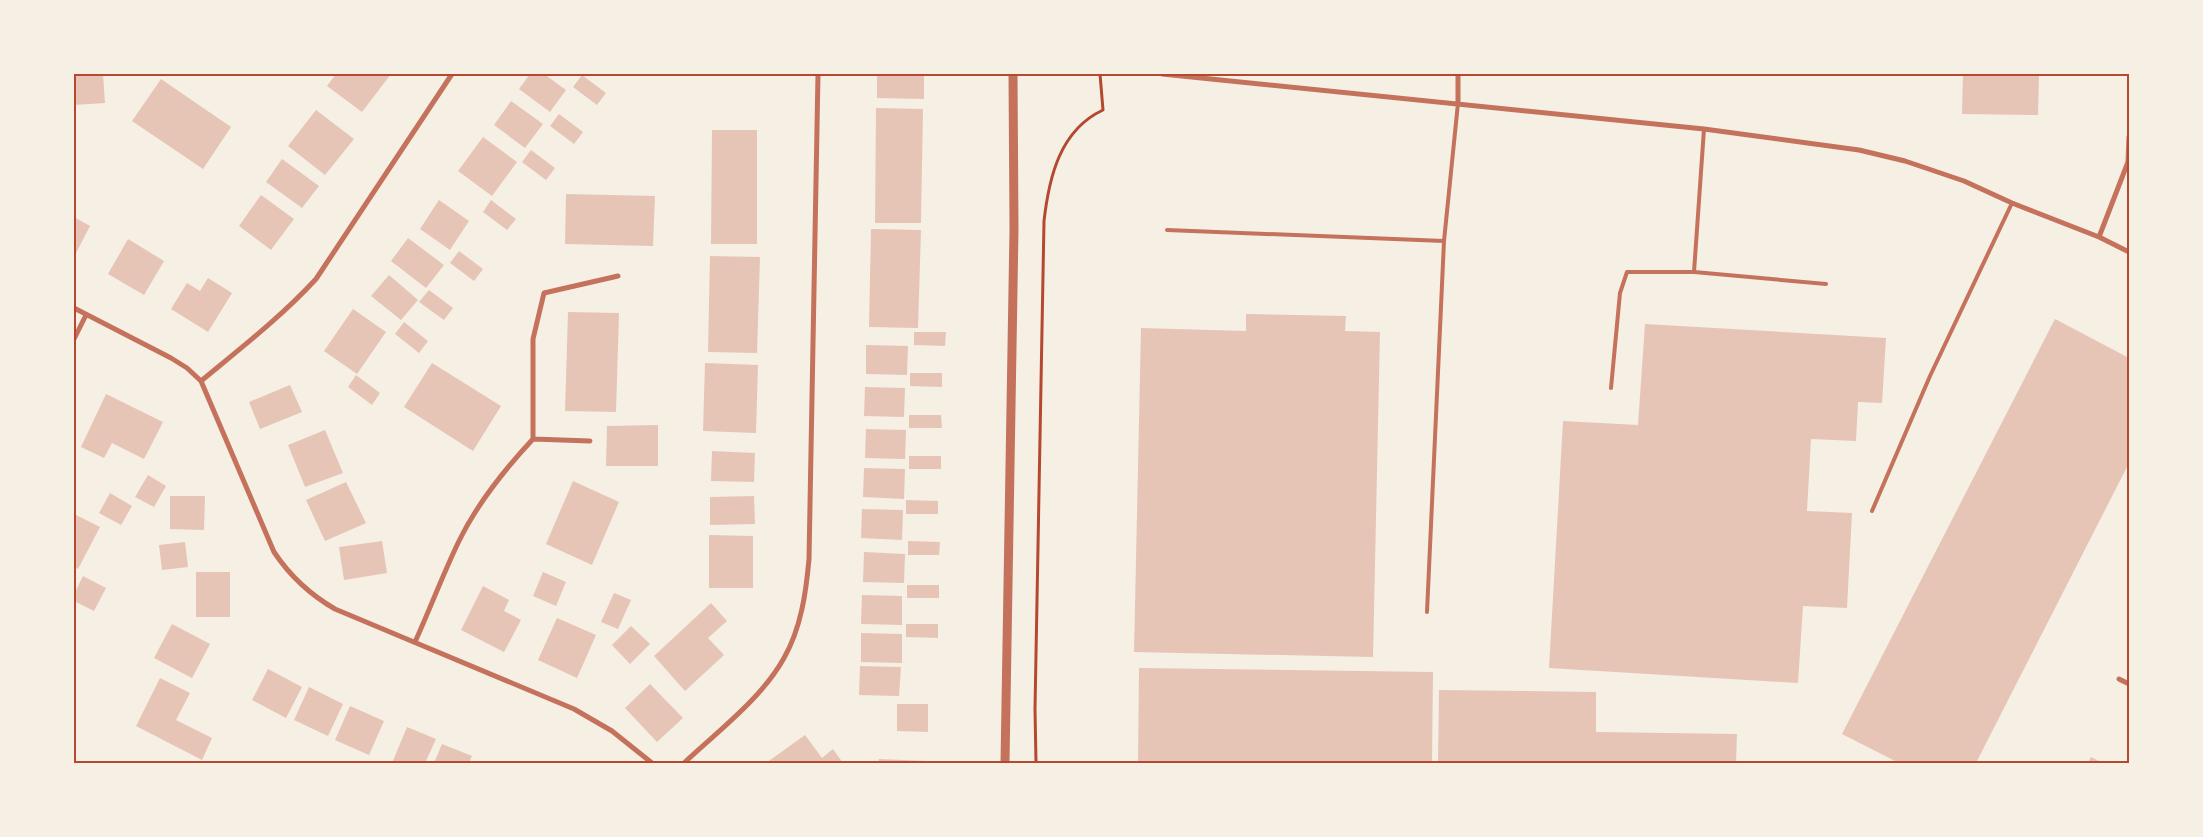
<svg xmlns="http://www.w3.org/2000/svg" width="2203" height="837" font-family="'DM Sans',sans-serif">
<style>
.building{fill:#e6c5b7}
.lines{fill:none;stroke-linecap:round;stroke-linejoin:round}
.path{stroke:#b5482f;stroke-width:3}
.service{stroke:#c5725c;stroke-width:4}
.minor{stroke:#c5725c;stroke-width:5}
.tertiary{stroke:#c5725c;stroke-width:9}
.neatline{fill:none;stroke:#b5482f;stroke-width:2}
</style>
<rect width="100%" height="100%" fill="#f6efe4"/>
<!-- building -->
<path class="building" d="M 74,74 L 103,74 L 105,103 L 74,105 Z
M 336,74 L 391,74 L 362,112 L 327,86 Z
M 530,74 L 544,74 L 566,90 L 550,112 L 519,89 Z
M 877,74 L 924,74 L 924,99 L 877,98 Z
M 1963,74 L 2039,74 L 2038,115 L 1962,114 Z
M 582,75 L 606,93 L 597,105 L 573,87 Z
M 161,79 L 231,127 L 203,169 L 132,121 Z
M 511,101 L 543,124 L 525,148 L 494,125 Z
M 876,108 L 923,109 L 921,223 L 875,223 Z
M 316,110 L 354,139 L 325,175 L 288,146 Z
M 559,114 L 583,132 L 574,144 L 550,126 Z
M 712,130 L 757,130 L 757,244 L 711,244 Z
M 483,137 L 517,162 L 492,196 L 458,171 Z
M 531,150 L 555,168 L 546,180 L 522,162 Z
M 282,159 L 319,186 L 302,208 L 266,182 Z
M 566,194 L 655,196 L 653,246 L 565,244 Z
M 261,195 L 294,219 L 271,250 L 239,226 Z
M 439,200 L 469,221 L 450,250 L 420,229 Z
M 491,200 L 516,219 L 507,230 L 483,212 Z
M 74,217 L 90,226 L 74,257 Z
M 871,229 L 921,230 L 918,328 L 869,327 Z
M 408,238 L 444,265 L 426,288 L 391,261 Z
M 128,239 L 164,261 L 144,295 L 108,274 Z
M 459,251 L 483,269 L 474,281 L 450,263 Z
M 710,256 L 760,257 L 757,353 L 708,352 Z
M 389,275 L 418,300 L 401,320 L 371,296 Z
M 208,278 L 232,293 L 208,332 L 171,309 L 187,283 L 200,291 Z
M 429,290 L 453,308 L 444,320 L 419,302 Z
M 353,309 L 386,332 L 357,374 L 324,351 Z
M 568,312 L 619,313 L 616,412 L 565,411 Z
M 1246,314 L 1346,316 L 1345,331 L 1380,332 L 1373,657 L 1134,652 L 1141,328 L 1246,331 Z
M 2055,319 L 2129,358 L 2129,463 L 1976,763 L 1899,763 L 1842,734 Z
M 404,322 L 428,341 L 419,353 L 395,334 Z
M 1645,324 L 1886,338 L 1882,403 L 1858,402 L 1856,441 L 1811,439 L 1807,511 L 1852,513 L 1847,608 L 1803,606 L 1798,683 L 1549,668 L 1563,421 L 1638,425 Z
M 914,332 L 946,332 L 945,346 L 914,345 Z
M 866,345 L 908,346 L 907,375 L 866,374 Z
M 432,363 L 501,406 L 473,451 L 404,407 Z
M 705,363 L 758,365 L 756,433 L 703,431 Z
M 910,373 L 942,373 L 942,387 L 910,386 Z
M 356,375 L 380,393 L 372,405 L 348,387 Z
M 290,385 L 302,412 L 260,429 L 249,402 Z
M 865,387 L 905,388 L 904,417 L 864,416 Z
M 106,394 L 163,422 L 144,459 L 112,443 L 104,458 L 81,447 Z
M 909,415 L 941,415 L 942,428 L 909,428 Z
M 658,425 L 658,466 L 606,466 L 607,426 Z
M 866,429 L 906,430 L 905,459 L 865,458 Z
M 325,430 L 343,473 L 305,487 L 288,445 Z
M 712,451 L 755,453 L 754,482 L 711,481 Z
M 909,456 L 941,456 L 941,469 L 909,469 Z
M 864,468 L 905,469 L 904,499 L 863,497 Z
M 148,475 L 166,486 L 154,507 L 135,497 Z
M 573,481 L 619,502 L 592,565 L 546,544 Z
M 346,482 L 366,523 L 325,541 L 306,500 Z
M 110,493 L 132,506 L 121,525 L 99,513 Z
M 170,496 L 205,496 L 204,530 L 170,529 Z
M 754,496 L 755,524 L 710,525 L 710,497 Z
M 906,500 L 938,501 L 938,514 L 906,514 Z
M 862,509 L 903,510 L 902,540 L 861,538 Z
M 74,514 L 100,527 L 78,569 L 74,567 Z
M 709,535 L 753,536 L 753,588 L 709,588 Z
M 382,541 L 387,573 L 344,580 L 339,547 Z
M 908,541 L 940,542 L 939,555 L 908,555 Z
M 185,542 L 188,567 L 162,570 L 159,545 Z
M 864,552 L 905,554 L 904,583 L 863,582 Z
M 196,572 L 230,572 L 230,617 L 196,617 Z
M 543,572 L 566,582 L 556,606 L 533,596 Z
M 83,576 L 106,588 L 94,611 L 74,601 L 74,594 Z
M 907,585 L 939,585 L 939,598 L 907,598 Z
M 483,586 L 509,600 L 504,611 L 521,620 L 504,652 L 461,630 Z
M 614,593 L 631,600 L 618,629 L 601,622 Z
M 862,595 L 902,596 L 902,625 L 861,624 Z
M 711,603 L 727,621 L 708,638 L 724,655 L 685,691 L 654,656 Z
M 557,618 L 596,635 L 577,678 L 538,660 Z
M 172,624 L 210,644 L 192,678 L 154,658 Z
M 906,624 L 938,624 L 938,638 L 906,637 Z
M 631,626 L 650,644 L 630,664 L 612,645 Z
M 861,633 L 902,634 L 902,663 L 861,662 Z
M 860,666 L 901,667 L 899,696 L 859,695 Z
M 1139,668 L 1433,672 L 1432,763 L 1138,763 Z
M 268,669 L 302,687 L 286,718 L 252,700 Z
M 160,678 L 190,693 L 176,720 L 212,738 L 202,760 L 136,726 Z
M 650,684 L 683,718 L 657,742 L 625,708 Z
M 309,687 L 343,704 L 328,736 L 294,720 Z
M 1439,690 L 1596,692 L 1596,732 L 1737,734 L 1736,763 L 1438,763 Z
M 897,704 L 928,704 L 928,732 L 897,731 Z
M 350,706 L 384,721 L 369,755 L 335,740 Z
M 407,727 L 436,739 L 425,763 L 392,763 Z
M 805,735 L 822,758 L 833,749 L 843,763 L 766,763 Z
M 442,744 L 472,756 L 469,763 L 434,763 Z
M 2091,757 L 2103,763 L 2088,763 Z
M 879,759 L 927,761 L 927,763 L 878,763 Z"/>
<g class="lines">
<!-- path -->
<path class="path" d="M 1036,763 L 1035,709 L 1044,221 C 1049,177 1060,130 1103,110 L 1100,74"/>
<!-- service -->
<path class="service" d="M 1167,230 L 1444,241
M 1694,272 L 1704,129
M 1611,388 L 1620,293 L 1627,272 L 1694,272 L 1826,284
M 1872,511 L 1930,376 L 2012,203
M 1427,612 L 1444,241 L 1458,103"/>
<!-- minor -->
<path class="minor" d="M 1162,74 L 1704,129 L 1859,150 L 1905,161 L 1964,181 L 2012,203 L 2099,237 L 2129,252
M 1458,103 L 1458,74
M 2099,237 L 2128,162 L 2129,137
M 74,308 L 171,358 L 187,368 L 201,381 L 274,552 C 290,576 309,594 335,609 L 574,709 L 612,731 L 652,763
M 74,339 L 86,315
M 201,381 C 241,348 281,317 316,279 L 452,74
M 533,439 L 590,441
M 415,642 C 430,609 443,574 459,541 C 477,504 505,469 533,439 L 533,339 L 544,293 L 618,276
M 2119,679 L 2129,684
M 684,763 C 717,732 762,698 784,658 C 801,628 806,593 809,559 L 818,74"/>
<!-- tertiary -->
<path class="tertiary" d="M 1005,763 L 1014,229 L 1013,74"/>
</g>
<!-- border -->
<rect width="2203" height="837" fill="none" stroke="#f6efe4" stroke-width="150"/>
<rect x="75" y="75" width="2053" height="687" class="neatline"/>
</svg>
